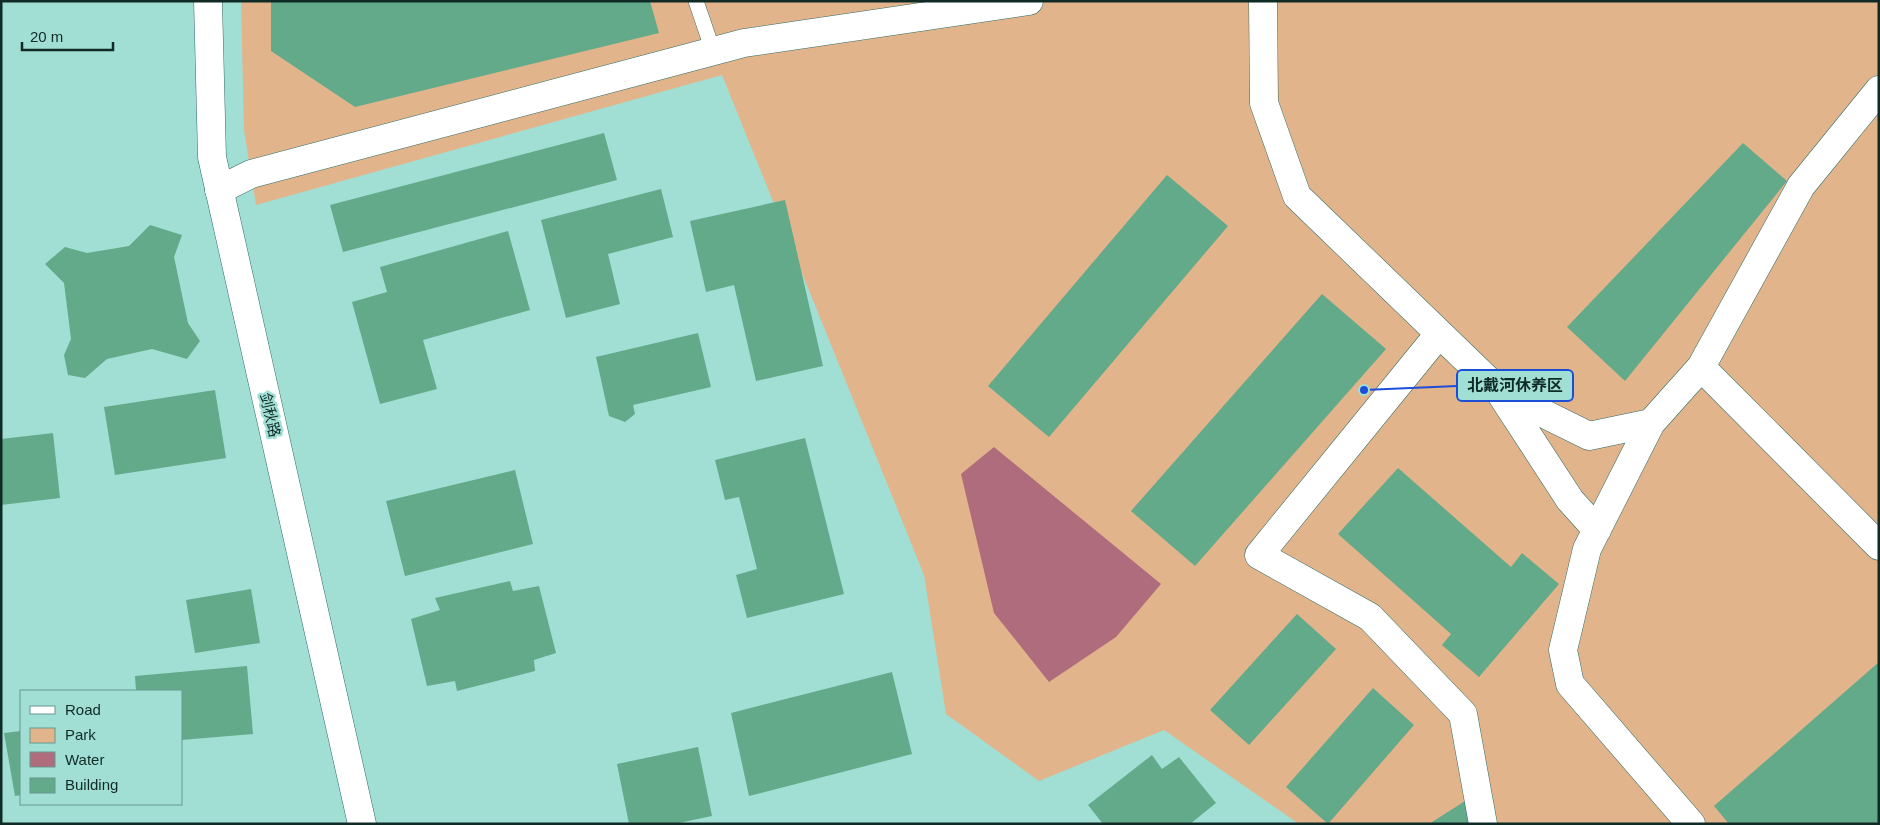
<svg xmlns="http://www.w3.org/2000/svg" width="1880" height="825" font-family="Helvetica,'Noto Sans SC',sans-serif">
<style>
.green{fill:#e2b48b}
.water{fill:#af6c7d}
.building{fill:#62aa8a}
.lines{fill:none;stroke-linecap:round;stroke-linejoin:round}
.service-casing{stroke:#306c64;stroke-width:16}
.minor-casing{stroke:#306c64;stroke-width:29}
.secondary-casing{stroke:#306c64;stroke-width:29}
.service{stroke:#fff;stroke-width:15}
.minor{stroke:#fff;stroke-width:28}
.secondary{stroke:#fff;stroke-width:28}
.labels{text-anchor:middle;stroke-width:5;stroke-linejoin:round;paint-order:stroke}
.street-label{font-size:15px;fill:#102a26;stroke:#a1dfd5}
.leader{fill:none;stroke:#1d4ed8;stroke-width:2}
.callout-dot{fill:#1d4ed8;stroke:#a1dfd5;stroke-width:2}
.callout{fill:#a1dfd5;stroke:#1d4ed8;stroke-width:2}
.callout-label{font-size:16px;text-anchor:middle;font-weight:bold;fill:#102a26}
</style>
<rect width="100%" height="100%" fill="#a1dfd5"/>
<!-- green -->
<path class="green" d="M 241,1 L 1879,1 L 1879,824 L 1299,824 L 1164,730 L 1039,781 L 946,714 L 924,575 L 722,75 L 256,205 L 244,130 Z"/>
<!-- water -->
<path class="water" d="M 994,447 L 1161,584 L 1116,637 L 1049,682 L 994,613 L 961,474 Z"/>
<!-- building -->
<path class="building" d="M 271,1 L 650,1 L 659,33 L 355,107 L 271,51 Z
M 604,133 L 617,180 L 343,252 L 330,205 Z
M 1743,143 L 1787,181 L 1625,381 L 1567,327 Z
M 1167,175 L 1228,226 L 1049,437 L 988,386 Z
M 661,189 L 673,237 L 608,254 L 620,304 L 566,318 L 541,220 Z
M 785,200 L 823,366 L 756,381 L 734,285 L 706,292 L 690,221 Z
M 150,225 L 182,235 L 174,257 L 188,323 L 200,341 L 187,359 L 152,349 L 107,359 L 85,378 L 68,375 L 64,355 L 71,339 L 64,283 L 45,264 L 65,247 L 87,253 L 129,246 Z
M 508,231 L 530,310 L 423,340 L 437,389 L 380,404 L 352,302 L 387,292 L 380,267 Z
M 1322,294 L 1386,349 L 1195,566 L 1131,511 Z
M 698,333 L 711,387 L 633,405 L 635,414 L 625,422 L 609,416 L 596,357 Z
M 215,390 L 226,458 L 115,475 L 104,407 Z
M 53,433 L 60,498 L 1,505 L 1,439 Z
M 805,438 L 844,594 L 747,618 L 736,575 L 757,569 L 739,497 L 725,500 L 715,460 Z
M 1398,468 L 1511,567 L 1522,553 L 1559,584 L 1479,677 L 1442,645 L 1451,634 L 1338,534 Z
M 515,470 L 533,544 L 405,576 L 386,501 Z
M 510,581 L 513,591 L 539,586 L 556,653 L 534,660 L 535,671 L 457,691 L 455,681 L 427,686 L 411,619 L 440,610 L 435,598 Z
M 251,589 L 260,643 L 195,653 L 186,600 Z
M 1297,614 L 1336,649 L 1249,745 L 1210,710 Z
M 1879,662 L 1879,824 L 1729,824 L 1714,806 Z
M 247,666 L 253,734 L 181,740 L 181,691 L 136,691 L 135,676 Z
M 892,672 L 912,754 L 749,796 L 731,713 Z
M 1373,688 L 1414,725 L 1328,824 L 1286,787 Z
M 21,731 L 21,795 L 15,796 L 4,733 Z
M 698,747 L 712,816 L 674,824 L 629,824 L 617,764 Z
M 1152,755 L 1162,769 L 1179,757 L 1216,803 L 1190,824 L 1103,824 L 1088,805 Z
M 1476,794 L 1495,824 L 1429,824 Z"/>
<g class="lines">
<defs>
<path id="service" d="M 696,1 L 713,51"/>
<path id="minor" d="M 1263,1 L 1264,103 L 1297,196 L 1499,391 L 1570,500 L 1597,530
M 219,190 L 251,174 L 744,43 L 1029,1
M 1439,334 L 1259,555 L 1370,617 L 1463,714 L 1483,824
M 1701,367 L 1801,186 L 1879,90
M 1500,392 L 1589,436 L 1651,423 L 1701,367 L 1879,546
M 1651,423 L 1587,549 L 1563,650 L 1570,684 L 1691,824"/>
<path id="secondary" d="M 208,1 L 212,157 L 362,824"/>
</defs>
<!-- service casing -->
<use href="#service" class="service-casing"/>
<!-- minor casing -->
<use href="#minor" class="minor-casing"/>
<!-- secondary casing -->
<use href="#secondary" class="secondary-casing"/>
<!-- service -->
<use href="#service" class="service"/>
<!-- minor -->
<use href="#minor" class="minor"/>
<!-- secondary -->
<use href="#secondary" class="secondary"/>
</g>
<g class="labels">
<!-- street labels -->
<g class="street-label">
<text transform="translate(270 415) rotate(77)" y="5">剑秋路</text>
</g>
</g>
<!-- callouts -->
<path class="leader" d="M1364 390L1457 386"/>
<circle class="callout-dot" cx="1364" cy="390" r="5"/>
<rect class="callout" x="1457" y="370" width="116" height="31" rx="5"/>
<g class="callout-label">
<text x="1515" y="391">北戴河休养区</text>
</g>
<!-- border -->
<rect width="1880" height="825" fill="none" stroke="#102a26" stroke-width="5"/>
<!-- legend -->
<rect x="20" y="690" width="162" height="115" fill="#a1dfd5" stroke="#67978f"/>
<rect x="30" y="706" width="25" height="8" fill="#ffffff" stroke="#67978f"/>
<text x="65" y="715" font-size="15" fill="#102a26">Road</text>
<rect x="30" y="728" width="25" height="15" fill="#e2b48b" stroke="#67978f"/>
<text x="65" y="740" font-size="15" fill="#102a26">Park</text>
<rect x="30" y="752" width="25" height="15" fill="#af6c7d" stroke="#67978f"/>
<text x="65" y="765" font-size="15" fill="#102a26">Water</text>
<rect x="30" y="778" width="25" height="15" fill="#62aa8a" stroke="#67978f"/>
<text x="65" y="790" font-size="15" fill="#102a26">Building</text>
<!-- scale -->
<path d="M22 42v8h91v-8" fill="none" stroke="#102a26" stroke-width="2.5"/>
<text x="30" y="42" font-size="15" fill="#102a26" stroke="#a1dfd5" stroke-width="4" paint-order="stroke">20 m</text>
</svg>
